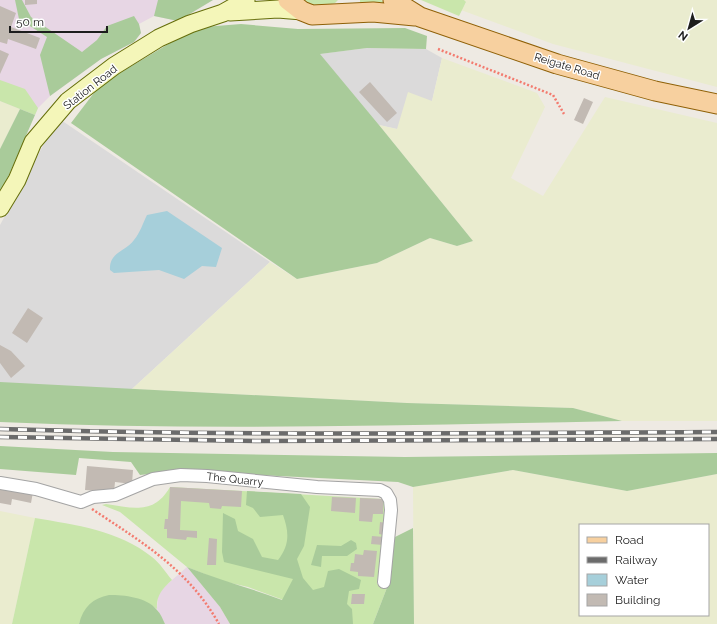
<svg xmlns="http://www.w3.org/2000/svg" width="717" height="624" font-family="Raleway,sans-serif">
<style>
.residential{fill:#dbdada}
.industrial{fill:#e7d6e4}
.farmland{fill:#eaeccf;fill-rule:evenodd}
.grass{fill:#c9e6ab}
.forest{fill:#a9cb9a}
.water{fill:#a6cfda}
.building{fill:#c2bab3}
.lines{fill:none;stroke-linecap:round;stroke-linejoin:round}
.minor-casing{stroke:#a4a4a4;stroke-width:14}
.secondary-casing{stroke:#656e0a;stroke-width:19}
.primary-casing{stroke:#8f6007;stroke-width:21}
.path{stroke:#f37b6f;stroke-width:2.5;stroke-dasharray:2 2;stroke-linecap:butt}
.minor{stroke:#fff;stroke-width:12}
.secondary{stroke:#f4f6b9;stroke-width:17}
.primary{stroke:#f7d09f;stroke-width:19}
.rail-casing{stroke:#6b6b6b;stroke-width:4.5}
.rail{stroke:#fff;stroke-width:3;stroke-dasharray:9;stroke-linecap:butt}
.labels{text-anchor:middle;stroke-width:3;stroke-linejoin:round;paint-order:stroke}
.street-label{font-size:11px;fill:#1d1d1d;stroke:#fff}
</style>
<rect width="100%" height="100%" fill="#eeeae3"/>
<!-- residential -->
<path class="residential" d="M 367,48 L 426,49 L 442,58 L 432,101 L 397,129 L 379,125 L 319,54 Z
M 58,118 L 270,262 L 132,389 L 0,394 L 0,225 Z"/>
<!-- industrial -->
<path class="industrial" d="M 0,0 L 213,0 L 178,21 L 154,16 L 139,24 L 141,33 L 134,42 L 101,59 L 50,96 L 38,108 L 35,115 L 0,101 Z
M 187,567 L 220,607 L 230,624 L 165,624 L 157,609 L 158,596 L 163,588 Z"/>
<!-- farmland -->
<path class="farmland" d="M 464,0 L 717,0 L 717,87 L 553,44 L 461,10 L 466,3 Z
M 442,58 L 537,93 L 545,107 L 511,178 L 543,196 L 605,97 L 717,123 L 717,421 L 622,421 L 573,408 L 407,403 L 132,389 L 270,262 L 297,279 L 377,263 L 430,238 L 457,246 L 473,241 L 379,125 L 397,129 L 408,92 L 432,101 Z
M 0,101 L 20,109 L 0,149 Z
M 513,470 L 627,491 L 717,474 L 717,624 L 414,624 L 413,487 ZM 580,525 L 708,525 L 708,615 L 580,615 Z
M 0,511 L 35,518 L 12,624 L 0,624 Z"/>
<!-- grass -->
<path class="grass" d="M 299,0 L 338,0 L 335,3 L 318,8 Z
M 360,0 L 381,0 L 385,3 L 384,5 L 360,5 Z
M 421,0 L 464,0 L 466,2 L 459,16 Z
M 0,80 L 25,89 L 38,108 L 35,115 L 0,101 Z
M 170,487 L 383,499 L 386,507 L 377,584 L 388,585 L 373,624 L 349,624 L 248,587 L 222,581 L 187,567 L 120,512 L 102,505 L 106,504 C 133,508 154,515 170,487 Z
M 35,518 C 76,525 118,530 152,557 C 160,563 166,573 172,580 C 162,589 156,596 157,609 L 148,603 L 80,621 L 79,624 L 12,624 Z"/>
<!-- forest -->
<path class="forest" d="M 15,0 L 22,0 L 31,17 L 82,52 L 97,40 L 107,26 L 134,16 L 139,24 L 141,33 L 134,42 L 101,59 L 50,96 L 40,55 L 47,37 L 19,19 Z
M 158,0 L 213,0 L 178,21 L 154,16 Z
M 241,24 L 298,29 L 405,28 L 427,36 L 426,49 L 367,48 L 320,54 L 379,125 L 473,241 L 457,246 L 430,238 L 377,263 L 297,279 L 71,123 L 100,85 L 170,43 L 204,27 Z
M 20,109 L 35,115 L 5,184 L 0,191 L 0,149 Z
M 0,382 L 407,403 L 573,408 L 622,421 C 415,425 207,431 0,422 Z
M 0,446 L 113,452 L 405,457 L 717,453 L 717,474 L 627,491 L 513,470 L 413,487 L 398,482 L 177,471 L 140,475 L 131,462 L 79,458 L 76,475 L 0,469 Z
M 247,491 L 301,494 L 310,507 L 304,546 L 297,559 L 303,578 L 313,590 L 324,587 L 328,571 L 339,569 L 361,580 L 359,589 L 349,591 L 347,604 L 352,609 L 353,624 L 230,624 L 220,607 L 187,567 C 218,580 251,588 282,600 L 293,579 L 224,562 L 222,552 L 223,513 L 235,519 L 238,531 L 253,539 L 262,557 L 278,560 C 290,545 289,532 283,515 L 260,517 L 253,508 L 246,505 Z
M 413,528 L 414,624 L 373,624 L 388,585 L 393,538 Z
M 351,540 L 356,543 L 357,549 L 347,556 L 322,556 L 321,567 L 311,565 L 317,545 L 341,546 Z
M 109,595 C 124,595 147,597 157,610 C 161,614 163,620 165,624 L 79,624 C 83,607 93,598 109,595 Z"/>
<!-- water -->
<path class="water" d="M 167,211 L 222,248 L 216,267 L 202,266 L 184,279 L 159,270 L 114,273 L 110,270 C 109,252 125,252 134,240 C 140,233 143,223 147,215 Z"/>
<!-- building -->
<path class="building" d="M 25,0 L 37,0 L 37,4 L 25,5 Z
M 0,6 L 16,13 L 11,27 L 40,38 L 36,49 L 8,39 L 7,44 L 0,42 Z
M 0,50 L 9,54 L 0,74 Z
M 370,82 L 397,113 L 387,122 L 359,92 Z
M 584,98 L 593,102 L 583,124 L 574,120 Z
M 28,308 L 43,318 L 27,343 L 12,333 Z
M 0,345 L 11,351 L 25,366 L 11,378 L 0,363 Z
M 87,466 L 133,470 L 132,484 L 115,482 L 114,492 L 85,490 Z
M 0,487 L 33,492 L 31,503 L 12,499 L 11,505 L 0,503 Z
M 170,487 L 242,491 L 241,507 L 222,506 L 221,509 L 210,508 L 209,503 L 181,501 L 180,530 L 197,531 L 197,538 L 187,537 L 186,540 L 167,538 L 167,529 L 164,529 L 165,519 L 168,519 Z
M 332,497 L 356,498 L 355,513 L 331,511 Z
M 360,498 L 383,499 L 383,514 L 373,514 L 372,522 L 359,521 Z
M 380,522 L 386,523 L 384,535 L 379,534 Z
M 372,536 L 384,537 L 383,545 L 371,544 Z
M 209,538 L 217,539 L 216,565 L 207,565 Z
M 364,550 L 377,551 L 374,577 L 358,576 L 358,572 L 350,571 L 351,563 L 354,563 L 355,554 L 363,555 Z
M 352,594 L 365,594 L 364,604 L 351,604 Z"/>
<g class="lines">
<defs>
<path id="minor" d="M 0,483 L 36,489 L 81,502 L 93,497 L 115,495 L 153,479 L 181,475 L 207,476 L 317,487 L 380,490 L 386,493 L 390,500 L 391,510 L 384,582"/>
<path id="secondary" d="M 230,12 L 278,9 L 302,11
M 0,208 L 17,180 L 33,142 L 68,101 L 114,66 L 159,38 L 190,24 L 223,13 L 246,0"/>
<path id="primary" d="M 288,0 L 302,11 L 312,15 L 373,12 L 415,16
M 393,0 L 420,17 L 557,64 L 655,91 L 717,104"/>
</defs>
<!-- minor casing -->
<use href="#minor" class="minor-casing"/>
<!-- secondary casing -->
<use href="#secondary" class="secondary-casing"/>
<!-- primary casing -->
<use href="#primary" class="primary-casing"/>
<!-- path -->
<path class="path" d="M 438,49 L 553,95 L 564,114
M 92,509 C 143,543 188,569 219,624"/>
<!-- minor -->
<use href="#minor" class="minor"/>
<!-- secondary -->
<use href="#secondary" class="secondary"/>
<!-- primary -->
<use href="#primary" class="primary"/>
<defs>
<path id="rail" d="M 0,429 C 239,436 478,433 717,432
M 0,437 L 258,441 L 717,439"/>
</defs>
<!-- rail casing -->
<use href="#rail" class="rail-casing"/>
<!-- rail -->
<use href="#rail" class="rail"/>
</g>
<g class="labels">
<!-- street labels -->
<g class="street-label">
<text transform="translate(567 66) rotate(17)" y="4">Reigate Road</text>
<text transform="translate(90 87) rotate(-38)" y="4">Station Road</text>
<text transform="translate(235 479) rotate(6)" y="4">The Quarry</text>
</g>
</g>
<!-- legend -->
<rect x="579" y="524" width="130" height="92" fill="#ffffff" stroke="#a5a5a5"/>
<rect x="587" y="537" width="20" height="6" fill="#f7d09f" stroke="#a5a5a5"/>
<text x="615" y="544" font-size="12" fill="#1d1d1d">Road</text>
<rect x="587" y="557" width="20" height="6" fill="#6b6b6b" stroke="#a5a5a5"/>
<text x="615" y="564" font-size="12" fill="#1d1d1d">Railway</text>
<rect x="587" y="574" width="20" height="12" fill="#a6cfda" stroke="#a5a5a5"/>
<text x="615" y="584" font-size="12" fill="#1d1d1d">Water</text>
<rect x="587" y="594" width="20" height="12" fill="#c2bab3" stroke="#a5a5a5"/>
<text x="615" y="604" font-size="12" fill="#1d1d1d">Building</text>
<!-- north arrow -->
<g transform="translate(689 28) rotate(217)" stroke="#ffffff" stroke-width="3" paint-order="stroke">
<path d="M0-3L7 15L0 10L-7 15Z" fill="#1d1d1d"/>
<text y="-6" font-size="11" font-weight="bold" text-anchor="middle" fill="#1d1d1d">N</text>
</g>
<!-- scale -->
<path d="M10 26v6h97v-6" fill="none" stroke="#1d1d1d" stroke-width="2"/>
<text x="16" y="26" font-size="12" fill="#1d1d1d" stroke="#ffffff" stroke-width="3" paint-order="stroke">50 m</text>
</svg>
